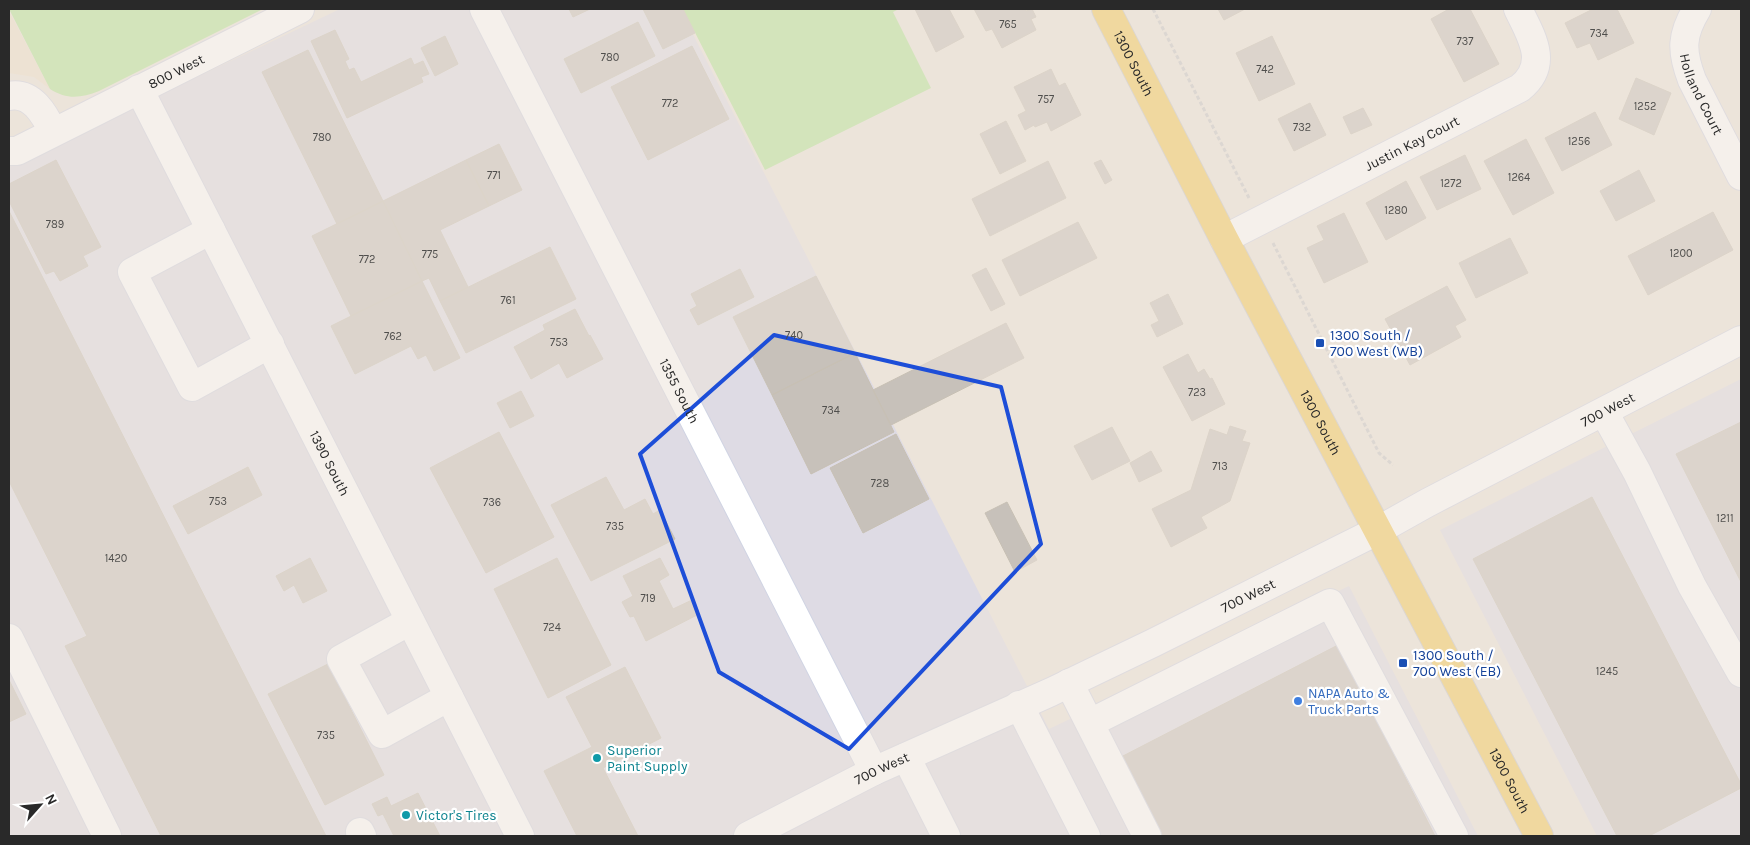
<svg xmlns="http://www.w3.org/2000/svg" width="1750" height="845" font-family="Karla,sans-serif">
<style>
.industrial{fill:#dedbe4}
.education{fill:#eee1c9}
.green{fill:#b3e495}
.building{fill:#c7c1ba;stroke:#c7c0b4}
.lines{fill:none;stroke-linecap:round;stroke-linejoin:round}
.minor-casing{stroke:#d0d4e3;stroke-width:30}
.major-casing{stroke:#c7c7c7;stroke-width:30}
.path{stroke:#c7c7c7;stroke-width:3;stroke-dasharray:4 2.5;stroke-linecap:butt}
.minor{stroke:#fff;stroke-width:28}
.major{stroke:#f3c958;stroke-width:28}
.marked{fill:none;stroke:#1d4ed8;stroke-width:4;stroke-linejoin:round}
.transit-dot{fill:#1a4fb4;stroke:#fff;stroke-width:2}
.shop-dot{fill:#3f7fe0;stroke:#fff;stroke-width:2}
.culture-dot{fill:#0f9aa8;stroke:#fff;stroke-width:2}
.labels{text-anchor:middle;stroke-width:4.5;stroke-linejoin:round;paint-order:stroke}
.number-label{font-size:11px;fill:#504f4d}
.street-label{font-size:14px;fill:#292929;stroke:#fff}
.transit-label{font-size:14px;fill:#164399;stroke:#fff;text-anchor:start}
.shop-label{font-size:14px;fill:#366cbe;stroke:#fff;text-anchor:start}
.culture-label{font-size:14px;fill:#0d838f;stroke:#fff;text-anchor:start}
</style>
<rect width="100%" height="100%" fill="#ece4da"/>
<!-- industrial -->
<path class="industrial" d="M 340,9 L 680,9 L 1049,729 L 1349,586 L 1478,836 L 9,836 L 9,167 Z
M 1741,379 L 1741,836 L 1597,836 L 1440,530 Z"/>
<!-- education -->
<path class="education" d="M 9,11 L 50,89 L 34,77 L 9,73 Z"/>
<!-- green -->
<path class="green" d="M 9,9 L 263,9 L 99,91 C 81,98 67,100 50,89 Z
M 683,9 L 899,9 L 893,12 L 931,88 L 765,170 Z"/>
<!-- building -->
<path class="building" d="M 569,9 L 590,9 L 573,17 Z
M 643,9 L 683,9 L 695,33 L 663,49 Z
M 915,9 L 949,9 L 964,37 L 936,52 Z
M 974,9 L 1025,9 L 1026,11 L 1032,9 L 1036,17 L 1031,19 L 1036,30 L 1002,48 L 992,29 L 986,31 Z
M 1218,9 L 1245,9 L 1224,20 Z
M 1449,9 L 1470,9 L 1499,64 L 1464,82 L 1431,19 Z
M 1593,9 L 1617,9 L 1634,43 L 1598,60 L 1590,43 L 1577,48 L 1565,23 Z
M 638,22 L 655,56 L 581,93 L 564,59 Z
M 335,30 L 349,59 L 345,61 L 349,70 L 354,68 L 361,82 L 411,58 L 414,65 L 423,61 L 429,74 L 421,77 L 423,82 L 347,118 L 311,41 Z
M 445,36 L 458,64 L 435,76 L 421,48 Z
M 1272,36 L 1295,84 L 1259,101 L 1236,53 Z
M 692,46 L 729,119 L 648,160 L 611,87 Z
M 308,50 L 383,201 L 337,224 L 262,72 Z
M 1051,69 L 1059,86 L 1065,83 L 1081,115 L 1051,131 L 1047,122 L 1035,127 L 1034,125 L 1025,130 L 1018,115 L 1026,111 L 1014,87 Z
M 1636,78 L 1671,93 L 1654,135 L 1619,119 Z
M 1310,103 L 1326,135 L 1294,151 L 1278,119 Z
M 1363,108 L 1372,125 L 1351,134 L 1343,117 Z
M 1595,112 L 1612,145 L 1562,171 L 1545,138 Z
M 1006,121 L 1026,161 L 1000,174 L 980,134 Z
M 1526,139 L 1554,193 L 1513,215 L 1484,161 Z
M 499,144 L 522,190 L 489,206 L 466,160 Z
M 1465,155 L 1481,189 L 1437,210 L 1420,177 Z
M 56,160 L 101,247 L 83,256 L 88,266 L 60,281 L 54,271 L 46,274 L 9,201 L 9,184 Z
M 466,160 L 489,206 L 440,230 L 468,287 L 440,301 L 429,278 L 422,281 L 383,201 Z
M 1101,160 L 1112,180 L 1105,184 L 1094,163 Z
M 1048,161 L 1066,198 L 990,236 L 972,199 Z
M 1639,170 L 1655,201 L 1616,221 L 1600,191 Z
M 1406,181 L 1426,218 L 1386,240 L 1366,203 Z
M 383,201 L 422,281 L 351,316 L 312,236 Z
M 9,211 L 326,836 L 161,836 L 65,646 L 87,636 L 9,481 Z
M 1713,212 L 1733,250 L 1648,295 L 1628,256 Z
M 1344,213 L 1368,262 L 1324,283 L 1307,248 L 1324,240 L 1317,226 Z
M 1078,222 L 1097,258 L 1020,296 L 1002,260 Z
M 1510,238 L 1528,273 L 1476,298 L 1459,263 Z
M 550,247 L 576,299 L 466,353 L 440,301 Z
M 986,268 L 1005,304 L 991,311 L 972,275 Z
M 740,269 L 754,297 L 698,325 L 690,310 L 697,306 L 691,294 Z
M 816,276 L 855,353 L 772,395 L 733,317 Z
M 422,281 L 460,358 L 434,371 L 426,355 L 418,359 L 411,346 L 355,374 L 331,326 Z
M 1447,286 L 1466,320 L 1455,326 L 1461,337 L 1410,365 L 1385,319 Z
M 1168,294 L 1183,324 L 1157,337 L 1151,325 L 1159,321 L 1150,303 Z
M 575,309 L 589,336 L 590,335 L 603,359 L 567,378 L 559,363 L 531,379 L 514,347 L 545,330 L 543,325 Z
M 1006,323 L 1024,358 L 891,425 L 873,390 Z
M 855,353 L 894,432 L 811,474 L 772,395 Z
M 1188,354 L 1198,373 L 1204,369 L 1210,379 L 1212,378 L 1225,404 L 1192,421 L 1163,367 Z
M 521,391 L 534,416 L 510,428 L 497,403 Z
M 1741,422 L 1741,582 L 1676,454 Z
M 1230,426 L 1246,431 L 1242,441 L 1250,443 L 1230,501 L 1201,517 L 1207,528 L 1171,547 L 1152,509 L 1191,490 L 1210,429 L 1227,435 Z
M 1112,427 L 1130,461 L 1092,480 L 1074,446 Z
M 499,432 L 554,537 L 486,573 L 430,468 Z
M 896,434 L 929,499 L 863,533 L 830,468 Z
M 1151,451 L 1162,471 L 1139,482 L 1130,463 Z
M 248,467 L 262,495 L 188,534 L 173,506 Z
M 606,477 L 624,510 L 645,499 L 653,514 L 660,510 L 675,539 L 591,581 L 551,505 Z
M 1592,497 L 1741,784 L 1741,788 L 1649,836 L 1617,836 L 1473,559 Z
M 1007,502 L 1037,560 L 1015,572 L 985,513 Z
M 310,558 L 327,591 L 303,603 L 294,585 L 284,591 L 276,576 Z
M 557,558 L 611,665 L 548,698 L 494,589 Z
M 660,558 L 669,575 L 659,581 L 673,609 L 692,600 L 699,614 L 646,641 L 634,616 L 630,617 L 622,602 L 633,596 L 623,576 Z
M 1338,645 L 1435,836 L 1162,836 L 1121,757 Z
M 328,664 L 384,775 L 325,805 L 268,694 Z
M 625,667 L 661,738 L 603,768 L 638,836 L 577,836 L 544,771 L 592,747 L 566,697 Z
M 9,680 L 26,714 L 9,722 Z
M 418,793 L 440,836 L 394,836 L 383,814 L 378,816 L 372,804 L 387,797 L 391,806 Z"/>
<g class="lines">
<defs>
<g id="minor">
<path id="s1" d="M 484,9 L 874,771"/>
<path id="s2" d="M 1697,9 C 1681,35 1681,51 1692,80 L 1741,176"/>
<path id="s3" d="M 139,89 L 520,836"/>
<path d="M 9,96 C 32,91 45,115 53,132"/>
<path id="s4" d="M 9,151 L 17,151 L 300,9"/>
<path d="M 211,230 L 132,272 L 192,387 L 270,344"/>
<path id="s5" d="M 1224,239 L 1520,88 C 1550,64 1531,36 1518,9"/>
<path d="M 1604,412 L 1637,472 L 1692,586 L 1741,673"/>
<path d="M 410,621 L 341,659 L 382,734 L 449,697"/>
<path d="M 9,638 L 107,836"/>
<path d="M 1069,683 L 1147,836"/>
<path d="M 1019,705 L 1086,836"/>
<path d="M 1090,723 L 1330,603 L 1454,836"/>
<path d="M 906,757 L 946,836"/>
<path d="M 360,832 L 362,836"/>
<path id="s6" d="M 748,836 L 874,771 L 1051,692 L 1153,643 L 1377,531 L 1427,503 L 1741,340"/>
</g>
<g id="major">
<path id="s7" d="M 1106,9 L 1224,239 L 1539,836"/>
</g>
</defs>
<!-- minor casing -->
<use href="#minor" class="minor-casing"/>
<!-- major casing -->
<use href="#major" class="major-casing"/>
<!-- path -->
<path class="path" d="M 1153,9 L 1249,198
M 1273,243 L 1379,453 L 1393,465"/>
<!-- minor -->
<use href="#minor" class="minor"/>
<!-- major -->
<use href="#major" class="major"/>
</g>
<!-- marked area -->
<path d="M0 0H1750V845H0ZM 774,335 L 1001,387 L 1041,544 L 849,749 L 719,672 L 640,454 Z" fill="#ece4da" fill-opacity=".55" fill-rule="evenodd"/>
<path class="marked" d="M 774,335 L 1001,387 L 1041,544 L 849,749 L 719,672 L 640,454 Z"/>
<!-- markers -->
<g class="transit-dot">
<rect x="1315" y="338" width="10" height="10" rx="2.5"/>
<rect x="1398" y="658" width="10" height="10" rx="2.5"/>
</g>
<circle class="shop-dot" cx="1298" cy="701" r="5"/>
<g class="culture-dot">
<circle cx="597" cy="758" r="5"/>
<circle cx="406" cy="815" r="5"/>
</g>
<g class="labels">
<!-- number labels -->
<g class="number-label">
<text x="1008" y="28">765</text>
<text x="1599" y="37">734</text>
<text x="1465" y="45">737</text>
<text x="610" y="61">780</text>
<text x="1265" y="73">742</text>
<text x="1046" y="103">757</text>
<text x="670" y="107">772</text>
<text x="1645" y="110">1252</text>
<text x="1302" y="131">732</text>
<text x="322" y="141">780</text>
<text x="1579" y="145">1256</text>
<text x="494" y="179">771</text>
<text x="1519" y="181">1264</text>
<text x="1451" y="187">1272</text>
<text x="1396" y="214">1280</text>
<text x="55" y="228">789</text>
<text x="1681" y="257">1200</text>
<text x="430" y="258">775</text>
<text x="367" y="263">772</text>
<text x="508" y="304">761</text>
<text x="794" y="339">740</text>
<text x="393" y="340">762</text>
<text x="559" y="346">753</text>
<text x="1197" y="396">723</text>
<text x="831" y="414">734</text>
<text x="1220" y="470">713</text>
<text x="880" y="487">728</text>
<text x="218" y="505">753</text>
<text x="492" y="506">736</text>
<text x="1725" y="522">1211</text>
<text x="615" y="530">735</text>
<text x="116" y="562">1420</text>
<text x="648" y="602">719</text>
<text x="552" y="631">724</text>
<text x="1607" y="675">1245</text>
<text x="326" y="739">735</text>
</g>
<!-- street labels -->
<g class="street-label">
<text dy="5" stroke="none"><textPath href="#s7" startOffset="61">1300 South</textPath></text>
<text dy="5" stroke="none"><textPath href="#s4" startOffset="186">800 West</textPath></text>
<text dy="5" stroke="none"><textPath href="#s2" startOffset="91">Holland Court</textPath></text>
<text dy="5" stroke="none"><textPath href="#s5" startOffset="211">Justin Kay Court</textPath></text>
<text dy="5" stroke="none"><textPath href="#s1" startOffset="429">1355 South</textPath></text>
<text dy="5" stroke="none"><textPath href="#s6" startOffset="960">700 West</textPath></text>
<text dy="5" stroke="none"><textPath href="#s7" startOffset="466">1300 South</textPath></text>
<text dy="5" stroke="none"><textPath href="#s3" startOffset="420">1390 South</textPath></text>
<text dy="5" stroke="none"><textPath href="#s6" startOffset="555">700 West</textPath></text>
<text dy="5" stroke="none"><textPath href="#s6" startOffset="150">700 West</textPath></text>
<text dy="5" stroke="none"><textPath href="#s7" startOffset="871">1300 South</textPath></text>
</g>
<!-- transit labels -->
<g class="transit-label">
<text x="1330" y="340">1300 South /<tspan x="1330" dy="16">700 West (WB)</tspan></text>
<text x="1413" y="660">1300 South /<tspan x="1413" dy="16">700 West (EB)</tspan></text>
</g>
<!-- shop labels -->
<g class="shop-label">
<text x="1308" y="698">NAPA Auto &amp;<tspan x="1308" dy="16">Truck Parts</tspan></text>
</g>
<!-- culture labels -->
<g class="culture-label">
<text x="607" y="755">Superior<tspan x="607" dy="16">Paint Supply</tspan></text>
<text x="416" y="820">Victor's Tires</text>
</g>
</g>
<!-- border -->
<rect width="1750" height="845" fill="none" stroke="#292929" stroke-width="20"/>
<!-- north arrow -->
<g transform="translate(40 805) rotate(63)" stroke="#ffffff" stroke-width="4" paint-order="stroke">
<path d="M0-4L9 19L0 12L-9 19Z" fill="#292929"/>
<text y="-8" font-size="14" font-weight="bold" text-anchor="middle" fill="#292929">N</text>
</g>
</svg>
